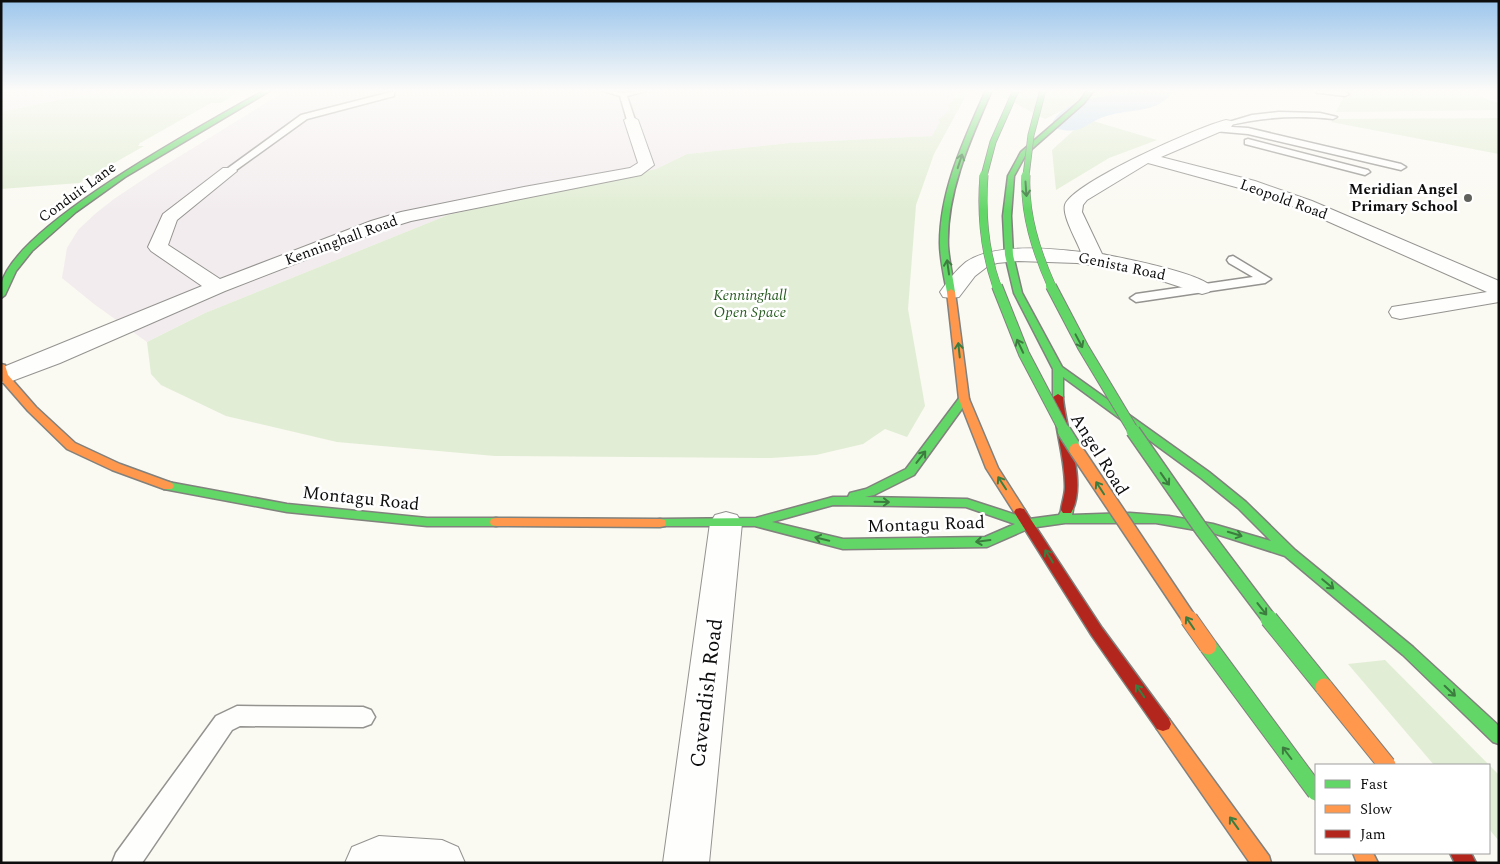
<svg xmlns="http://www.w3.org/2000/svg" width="1500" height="864" font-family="Spectral,serif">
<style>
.industrial{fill:#f2ecee}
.green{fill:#e1edd4}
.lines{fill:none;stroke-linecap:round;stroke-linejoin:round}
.river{fill:#cce0f1;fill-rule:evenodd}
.lane-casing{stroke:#949390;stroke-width:3}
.street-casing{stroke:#949390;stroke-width:2}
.fast-casing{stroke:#81817d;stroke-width:3}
.slow-casing{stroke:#81817d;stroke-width:3}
.jam-casing{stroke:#81817d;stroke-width:3}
.lane{fill:#fefefd;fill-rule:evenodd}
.street{fill:#fefefd;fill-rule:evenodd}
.fast{fill:#63d668;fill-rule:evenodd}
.slow{fill:#ff974d;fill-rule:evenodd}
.jam{fill:#b3261e;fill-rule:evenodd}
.fast-bridge-far4-casing{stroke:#81817d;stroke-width:7;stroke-linecap:butt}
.fast-bridge-far3-casing{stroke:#81817d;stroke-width:9;stroke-linecap:butt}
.fast-bridge-far2-casing{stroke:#81817d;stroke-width:12;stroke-linecap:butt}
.fast-bridge-far1-casing{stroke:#81817d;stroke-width:16;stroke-linecap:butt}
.fast-bridge-casing{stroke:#81817d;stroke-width:19;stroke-linecap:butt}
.slow-bridge-far1-casing{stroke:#81817d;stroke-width:16;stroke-linecap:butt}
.slow-bridge-casing{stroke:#81817d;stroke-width:19;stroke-linecap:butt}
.fast-bridge-far4{stroke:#63d668;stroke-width:5.5}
.fast-bridge-far3{stroke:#63d668;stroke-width:8}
.fast-bridge-far2{stroke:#63d668;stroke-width:10}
.fast-bridge-far1{stroke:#63d668;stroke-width:13}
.fast-bridge{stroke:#63d668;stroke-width:17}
.slow-bridge-far1{stroke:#ff974d;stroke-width:13}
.slow-bridge{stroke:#ff974d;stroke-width:17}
.oneway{stroke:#3c7c3f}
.poi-dot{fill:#60605d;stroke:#fff;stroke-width:2}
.labels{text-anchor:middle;stroke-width:5;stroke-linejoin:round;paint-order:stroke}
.far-poi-label{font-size:15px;font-weight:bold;fill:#0d0d0d;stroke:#fff;text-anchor:end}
.far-street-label{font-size:15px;fill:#0d0d0d;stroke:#fff}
.far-park-label{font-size:15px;font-style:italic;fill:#2b5e24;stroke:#fff}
.street-label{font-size:18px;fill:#0d0d0d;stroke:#fff}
.near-street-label{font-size:21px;fill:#0d0d0d;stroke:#fff}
</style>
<rect width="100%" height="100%" fill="#faf9f2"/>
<!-- industrial -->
<path class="industrial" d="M 1,90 L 105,90 L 1,112 Z
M 287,90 L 959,90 L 953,94 L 957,97 L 947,106 L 950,109 L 939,120 L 941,122 L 932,136 L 789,143 L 687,154 L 656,169 L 448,215 L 205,313 L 147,342 L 94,304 L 62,278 L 67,248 L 78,230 L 95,214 L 114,199 L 159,169 Z"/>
<!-- green -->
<path class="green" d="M 105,90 L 244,90 L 221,103 L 211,103 L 140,143 L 138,146 L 144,146 L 79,183 L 1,189 L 1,112 Z
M 959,90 L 1132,90 L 1124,95 L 1123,100 L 1069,107 L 1045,119 L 999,95 L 968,92 L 934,154 L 916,205 L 908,309 L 925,406 L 907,437 L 885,429 L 863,444 L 816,455 L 771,458 L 495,456 L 337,442 L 226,416 L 161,385 L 151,374 L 147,342 L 205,313 L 448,215 L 656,169 L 687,154 L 789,143 L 932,136 L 940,122 L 938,120 L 950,109 L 947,106 L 956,97 L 953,95 Z
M 1347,90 L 1463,90 L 1499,103 L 1499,110 L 1336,112 Z
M 1499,118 L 1499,154 L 1331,122 L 1333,119 Z
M 1093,121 L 1157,140 L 1109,158 L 1056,190 L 1052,150 L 1073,131 Z
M 1385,660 L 1499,775 L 1499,841 L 1489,829 L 1489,765 L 1434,765 L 1348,664 Z"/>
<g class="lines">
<!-- river -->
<path class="river" d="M 1135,90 L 1175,90 C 1157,116 1127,107 1101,118 C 1083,126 1080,134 1058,129 L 1053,121 C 1069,97 1105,97 1131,92 Z"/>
<defs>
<path id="lane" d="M 601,90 C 609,90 615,92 623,93 C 631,93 640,90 649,90 L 627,96 L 635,120 L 631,122 L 627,120 L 620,96 Z
M 1317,90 L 1345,92 L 1349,94 L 1345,96 L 1320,93 L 1317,93 Z
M 391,92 L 394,92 L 394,96 L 307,119 L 232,173 L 226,173 L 224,171 L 301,115 Z
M 1279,112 L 1320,113 L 1337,117 L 1333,119 C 1296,115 1262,117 1226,126 L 1222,124 L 1252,115 Z
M 1217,126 L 1248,128 L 1401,164 L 1406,167 L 1401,170 L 1248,134 L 1214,131 L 1214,127 Z
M 1248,139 L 1368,170 L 1370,172 L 1365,175 L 1245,144 L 1245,140 Z
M 1233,256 L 1271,279 L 1265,283 L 1136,302 L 1130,298 L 1136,294 L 1253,277 L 1229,263 L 1227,260 L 1229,257 Z
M 237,706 L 363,707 L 371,710 L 375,717 L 371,724 L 363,727 L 240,726 L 232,730 L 142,863 L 112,863 L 116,853 L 216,716 Z"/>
<path id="street" d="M 631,116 L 638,120 L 654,165 L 641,175 L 411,221 L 385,229 L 225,291 L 60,363 L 12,381 L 1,383 L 1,368 L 202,286 L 151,251 L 148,247 L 163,214 L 223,168 L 235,168 L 237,171 L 177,220 L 168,245 L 220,279 L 371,221 L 401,212 L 524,187 L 630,168 L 638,163 L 624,120 Z
M 1226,120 L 1231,121 L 1233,124 L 1231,127 L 1161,157 L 1255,181 L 1312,201 L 1499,281 L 1499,302 L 1400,319 L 1392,317 L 1389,312 L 1392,307 L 1487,292 L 1300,209 L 1243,189 L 1148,163 L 1087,200 L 1083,205 L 1082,212 L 1102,254 C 1122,258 1203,273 1213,288 L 1209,292 L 1202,294 L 1153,278 L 1119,269 L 1077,263 L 1018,261 L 997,263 L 988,266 L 975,276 L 959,297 L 951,298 L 943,297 L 940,292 C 947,282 956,270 966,262 C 994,243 1049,248 1081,252 C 1077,241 1062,216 1065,205 C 1072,183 1200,126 1226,120 Z
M 726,512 L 737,515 L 742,523 L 709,863 L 663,863 L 710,523 L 715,515 Z
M 379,836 L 442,840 L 458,847 L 465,863 L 345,863 L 352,847 Z"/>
<path id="fast" d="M 265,90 L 271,90 L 125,177 L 76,212 L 32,251 L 16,271 L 5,295 L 1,298 C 1,294 1,290 1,286 C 11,227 211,121 265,90 Z
M 986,90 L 992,90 C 971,138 946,192 948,246 C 949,262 953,277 955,292 L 951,295 L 947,292 C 944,276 940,259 940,243 C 940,189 965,138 986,90 Z
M 1088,90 L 1094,90 L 1084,103 L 1026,154 L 1014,176 L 1011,216 L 1013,255 L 1022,293 L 1062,367 L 1209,472 L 1246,502 L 1295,550 L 1413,647 L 1499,726 L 1499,744 L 1493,742 L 1403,655 L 1285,556 L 1213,533 L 1156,523 L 1065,523 L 1030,528 L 987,547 L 843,549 L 755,526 L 655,526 L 654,523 L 655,520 L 660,519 L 756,518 L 833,497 L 848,497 L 850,493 L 866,489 L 906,469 L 960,397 L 964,396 L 969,399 L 914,475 L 874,495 L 865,497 L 967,499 L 1029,519 L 1059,515 L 1063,507 L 1071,507 L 1073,510 L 1072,515 L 1130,513 L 1169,516 L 1213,524 L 1271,541 L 1238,508 L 1201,478 L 1063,377 L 1063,397 L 1058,400 L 1053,397 L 1053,369 L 1014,293 L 1005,255 L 1003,216 L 1008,176 L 1021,152 L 1080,101 ZM 833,505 L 966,507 L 1015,524 L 985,537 L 843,539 L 772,522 Z
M 168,482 L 287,504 L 427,518 L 496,518 L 501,519 L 502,522 L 501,525 L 496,526 L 427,526 L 287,512 L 164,489 L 162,486 L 164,483 Z"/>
<path id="slow" d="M 951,289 L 955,292 L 969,399 L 998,468 L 1026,512 L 1024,515 L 1016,515 L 986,468 L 959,399 L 947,292 Z
M 1,364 L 5,365 L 8,375 L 36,407 L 75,443 L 120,464 L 172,483 L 174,486 L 172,489 L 164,489 L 112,470 L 67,449 L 28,411 L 1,380 Z
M 496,518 L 660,519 L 665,520 L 666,523 L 665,526 L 660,527 L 496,526 L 491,525 L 490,522 L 491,519 Z
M 1163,717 L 1169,719 L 1269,856 L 1271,863 L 1250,863 L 1157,729 L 1155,724 L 1157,719 Z
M 1353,853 L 1373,853 L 1378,863 L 1357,863 Z"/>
<path id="jam" d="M 1058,394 L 1063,397 C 1065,430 1088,483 1071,513 L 1063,513 L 1061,510 C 1062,502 1065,495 1065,487 C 1065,456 1054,427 1053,397 Z
M 1020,508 L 1024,509 L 1102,628 L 1169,719 L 1171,724 L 1169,729 L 1163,731 L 1157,729 L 1092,636 L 1014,512 L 1016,509 Z
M 1450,853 L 1471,853 L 1476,863 L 1455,863 Z"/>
</defs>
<!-- lane casing -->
<use href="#lane" class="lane-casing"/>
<!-- street casing -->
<use href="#street" class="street-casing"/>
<!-- fast casing -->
<use href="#fast" class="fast-casing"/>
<!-- slow casing -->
<use href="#slow" class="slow-casing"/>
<!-- jam casing -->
<use href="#jam" class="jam-casing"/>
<!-- lane -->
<use href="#lane" class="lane"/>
<!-- street -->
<use href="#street" class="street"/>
<!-- fast -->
<use href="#fast" class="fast"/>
<!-- slow -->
<use href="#slow" class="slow"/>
<!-- jam -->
<use href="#jam" class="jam"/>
<defs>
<path id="fast-bridge-far4" d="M 984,176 L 993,142 L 1016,90
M 1026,176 L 1031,135 L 1043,90"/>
<path id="fast-bridge-far3" d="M 984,175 C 981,213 984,250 997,287
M 1026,175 C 1024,214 1036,251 1052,287"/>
<path id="fast-bridge-far2" d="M 997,286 L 1024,354 L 1065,432
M 1051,286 L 1083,347 L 1134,432"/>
<path id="fast-bridge-far1" d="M 1064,431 L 1076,450
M 1133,431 L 1202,530 L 1270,620"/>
<path id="fast-bridge" d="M 1269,619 L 1324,687
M 1208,646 L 1316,792"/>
<path id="slow-bridge-far1" d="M 1076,450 L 1190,620"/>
<path id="slow-bridge" d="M 1189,619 L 1208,646
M 1324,687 L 1387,765"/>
</defs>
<!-- fast-bridge-far4 casing -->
<use href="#fast-bridge-far4" class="fast-bridge-far4-casing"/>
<!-- fast-bridge-far3 casing -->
<use href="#fast-bridge-far3" class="fast-bridge-far3-casing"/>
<!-- fast-bridge-far2 casing -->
<use href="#fast-bridge-far2" class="fast-bridge-far2-casing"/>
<!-- fast-bridge-far1 casing -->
<use href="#fast-bridge-far1" class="fast-bridge-far1-casing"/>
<!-- fast-bridge casing -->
<use href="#fast-bridge" class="fast-bridge-casing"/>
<!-- slow-bridge-far1 casing -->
<use href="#slow-bridge-far1" class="slow-bridge-far1-casing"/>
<!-- slow-bridge casing -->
<use href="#slow-bridge" class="slow-bridge-casing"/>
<!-- fast-bridge-far4 -->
<use href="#fast-bridge-far4" class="fast-bridge-far4"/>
<!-- fast-bridge-far3 -->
<use href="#fast-bridge-far3" class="fast-bridge-far3"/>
<!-- fast-bridge-far2 -->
<use href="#fast-bridge-far2" class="fast-bridge-far2"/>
<!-- fast-bridge-far1 -->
<use href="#fast-bridge-far1" class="fast-bridge-far1"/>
<!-- fast-bridge -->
<use href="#fast-bridge" class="fast-bridge"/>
<!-- slow-bridge-far1 -->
<use href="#slow-bridge-far1" class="slow-bridge-far1"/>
<!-- slow-bridge -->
<use href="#slow-bridge" class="slow-bridge"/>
</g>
<!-- one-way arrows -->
<defs><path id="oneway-shaft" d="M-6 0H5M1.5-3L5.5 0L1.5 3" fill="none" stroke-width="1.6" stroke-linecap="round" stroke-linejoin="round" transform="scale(1.25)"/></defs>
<g class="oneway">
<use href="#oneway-shaft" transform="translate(960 161) rotate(-72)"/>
<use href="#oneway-shaft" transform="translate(1026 189) rotate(86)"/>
<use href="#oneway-shaft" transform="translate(948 267) rotate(-98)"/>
<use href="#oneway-shaft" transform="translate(1079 341) rotate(62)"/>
<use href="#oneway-shaft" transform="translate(1020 346) rotate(-115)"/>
<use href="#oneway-shaft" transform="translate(959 350) rotate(-96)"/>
<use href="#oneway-shaft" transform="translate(921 457) rotate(-52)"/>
<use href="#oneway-shaft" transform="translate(1165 479) rotate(55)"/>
<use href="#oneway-shaft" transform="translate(1002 483) rotate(-123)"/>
<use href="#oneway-shaft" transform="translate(1100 488) rotate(-123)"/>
<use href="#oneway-shaft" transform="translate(882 502) rotate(1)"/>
<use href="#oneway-shaft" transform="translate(1235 534) rotate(17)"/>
<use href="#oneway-shaft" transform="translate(822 539) rotate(-166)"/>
<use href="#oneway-shaft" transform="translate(983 541) rotate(173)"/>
<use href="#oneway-shaft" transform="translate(1049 556) rotate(-122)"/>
<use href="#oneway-shaft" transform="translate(1328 584) rotate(40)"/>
<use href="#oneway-shaft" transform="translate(1262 609) rotate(52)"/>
<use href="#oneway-shaft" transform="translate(1190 623) rotate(-124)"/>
<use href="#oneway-shaft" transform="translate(1140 691) rotate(-125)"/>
<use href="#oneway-shaft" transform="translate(1450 691) rotate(44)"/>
<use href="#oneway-shaft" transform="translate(1287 753) rotate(-127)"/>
<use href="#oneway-shaft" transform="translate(1234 823) rotate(-126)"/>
</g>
<!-- sky -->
<linearGradient id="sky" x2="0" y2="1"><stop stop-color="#9dc6ec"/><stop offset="0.43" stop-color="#fdfcf9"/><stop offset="1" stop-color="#fdfcf9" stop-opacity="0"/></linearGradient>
<rect width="1500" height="211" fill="url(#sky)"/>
<!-- markers -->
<circle class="poi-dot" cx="1468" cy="198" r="5"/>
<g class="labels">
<!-- far-poi labels -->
<g class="far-poi-label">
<text x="1458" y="194">Meridian Angel<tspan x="1458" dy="17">Primary School</tspan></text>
</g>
<!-- far-street labels -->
<g class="far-street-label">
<text transform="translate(77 192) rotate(-36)" y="5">Conduit Lane</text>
<text transform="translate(1284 199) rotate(20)" y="5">Leopold Road</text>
<text transform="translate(341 240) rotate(-20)" y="5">Kenninghall Road</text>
<text transform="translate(1122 266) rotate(12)" y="5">Genista Road</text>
</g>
<!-- far-park labels -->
<g class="far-park-label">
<text x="750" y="300">Kenninghall<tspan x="750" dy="17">Open Space</tspan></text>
</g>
<!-- street labels -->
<g class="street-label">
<text transform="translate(1100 454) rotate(58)" y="6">Angel Road</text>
<text transform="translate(361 498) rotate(6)" y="6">Montagu Road</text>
<text transform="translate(926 524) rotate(-2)" y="6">Montagu Road</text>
</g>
<!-- near-street labels -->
<g class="near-street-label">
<text transform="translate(706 693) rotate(-83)" y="7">Cavendish Road</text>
</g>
</g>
<!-- border -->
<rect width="1500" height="864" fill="none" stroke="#0d0d0d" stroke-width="5"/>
<!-- legend -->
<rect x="1315" y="764" width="175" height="90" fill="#ffffff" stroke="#9e9e9e"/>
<rect x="1325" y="780" width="25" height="8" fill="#63d668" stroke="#9e9e9e"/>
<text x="1360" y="789" font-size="15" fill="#0d0d0d">Fast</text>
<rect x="1325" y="805" width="25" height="8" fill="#ff974d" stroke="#9e9e9e"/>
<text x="1360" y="814" font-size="15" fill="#0d0d0d">Slow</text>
<rect x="1325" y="830" width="25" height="8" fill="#b3261e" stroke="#9e9e9e"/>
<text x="1360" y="839" font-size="15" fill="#0d0d0d">Jam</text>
</svg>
